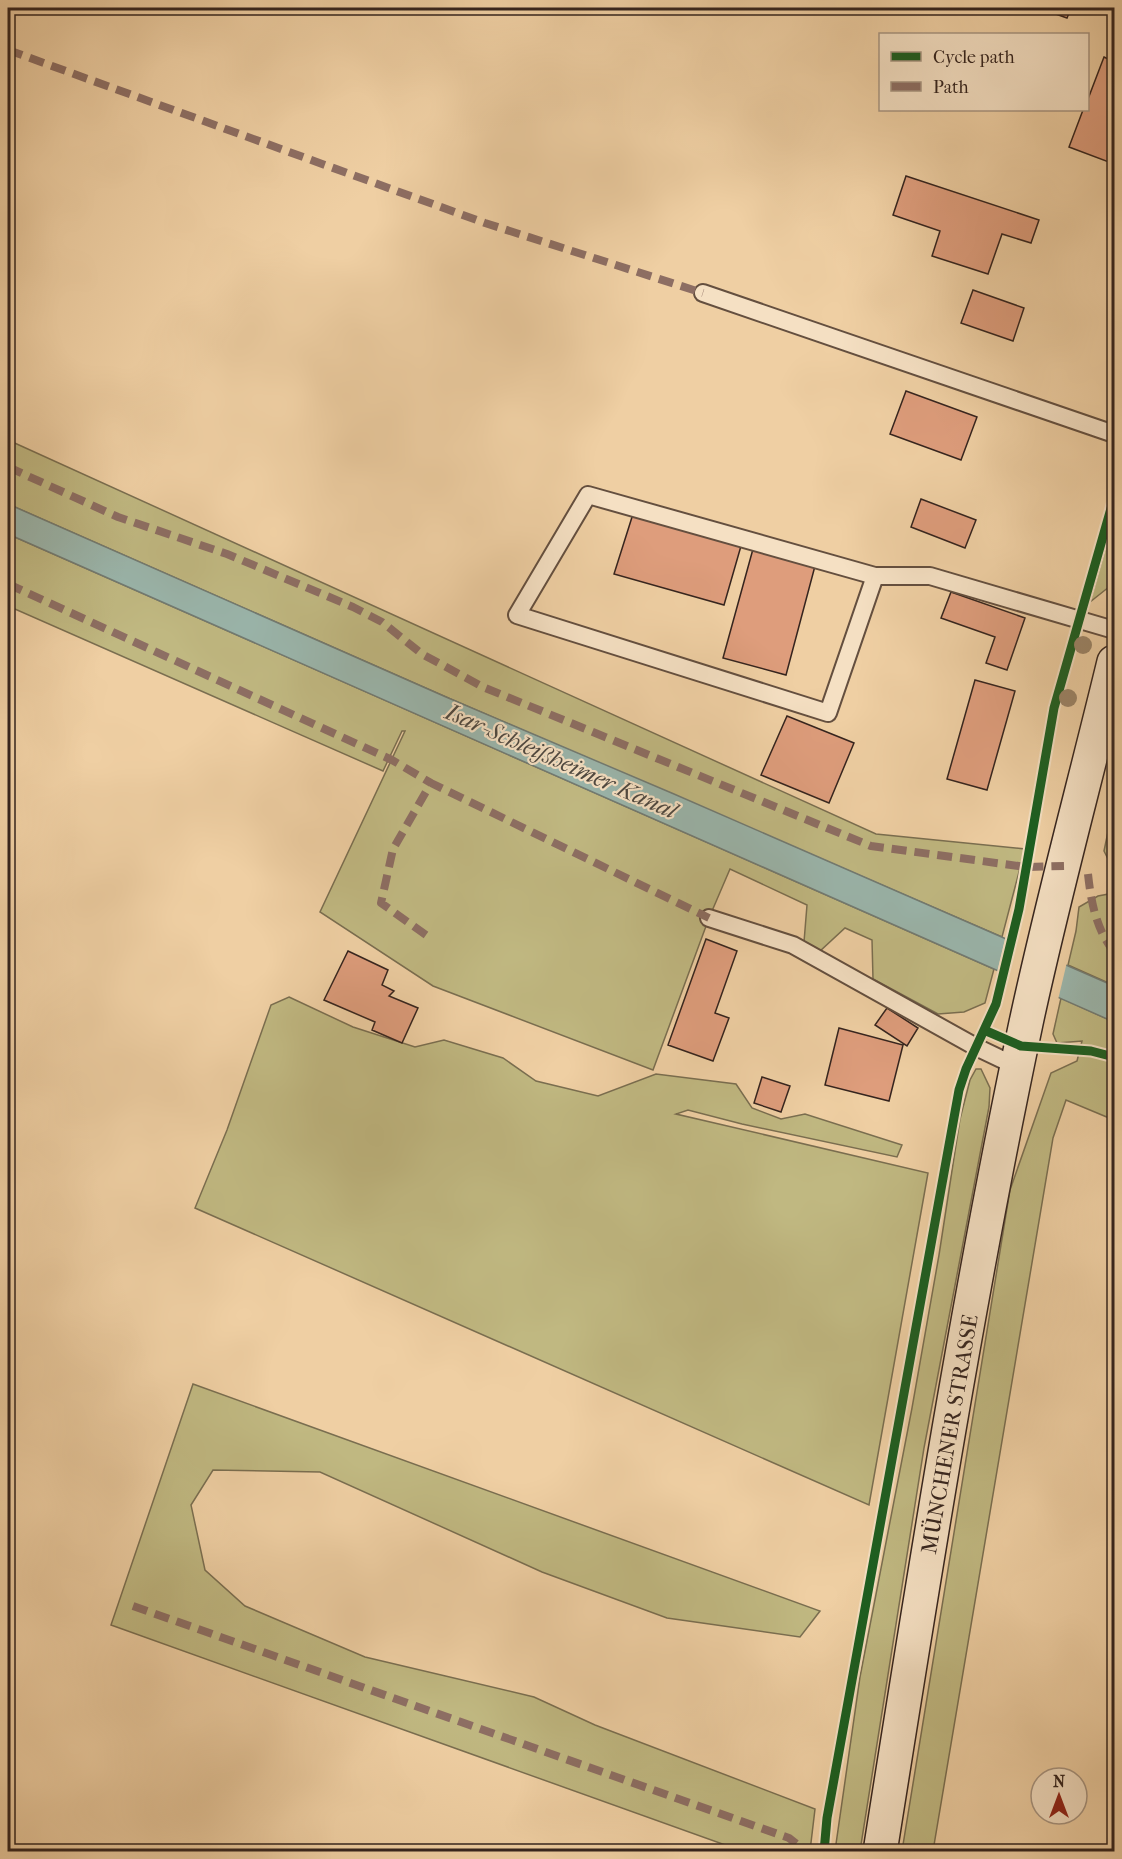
<svg xmlns="http://www.w3.org/2000/svg" width="1122" height="1859" font-family="'IM FELL French Canon',serif">
<style>
.green{fill:#c0b881;stroke:#7a6e50;stroke-width:1.5}
.water{fill:#9ab5ab;stroke:#727b73;stroke-width:1.5}
.pier{fill:#efcfa3}
.building{fill:#de9d7c;stroke:#35241e;stroke-width:1.5}
.lines{fill:none;stroke-linecap:round;stroke-linejoin:round}
.lane-casing{stroke:#644f3f;stroke-width:20}
.secondary-casing{stroke:#35241e;stroke-width:36}
.path{stroke:#35241e;stroke-width:4;stroke-dasharray:4.5 3;stroke-linecap:butt}
.lane{stroke:#f5e0c3;stroke-width:16}
.secondary{stroke:#f5e0c3;stroke-width:33}
.quiet{stroke:#8d6e63;stroke-width:8;stroke-dasharray:15 8;stroke-linecap:butt}
.cycleway-casing{stroke:#f5e0c3;stroke-width:13}
.cycleway{stroke:#1b5e20;stroke-width:9}
.tree{fill:#9c8568}
.labels{text-anchor:middle;stroke-width:4.5;stroke-linejoin:round;paint-order:stroke}
.street-label{font-size:22px;fill:#35241e;stroke:#f5e0c3}
.water-label{font-size:24px;font-style:italic;fill:#4e4841;stroke:#f5e0c3}
</style>
<rect width="100%" height="100%" fill="#efcfa3"/>
<filter id="stains"><feTurbulence type="fractalNoise" baseFrequency=".00333" numOctaves="4"/><feColorMatrix values="0 0 0 0 .2 0 0 0 0 .09 0 0 0 0 .02 0 0 0 .5 -.17"/></filter>
<radialGradient id="worn" r=".72"><stop offset=".6" stop-color="#630" stop-opacity="0"/><stop offset="1" stop-color="#630" stop-opacity=".3"/></radialGradient>
<!-- green -->
<path class="green" d="M 8,440 L 876,834 L 1025,849 L 1002,937 L 446,697 L 8,504 Z
M 1114,519 L 1114,583 L 1090,602 Z
M 8,534 L 994,969 L 985,1003 L 964,1012 L 938,1014 L 873,979 L 872,940 L 845,928 L 820,951 L 804,942 L 807,905 L 730,869 L 709,918 L 653,1070 L 433,986 L 320,912 L 405,731 L 402,731 L 383,771 L 8,606 Z
M 1114,803 L 1114,866 L 1111,865 L 1104,851 Z
M 1114,893 L 1114,980 L 1113,985 L 1068,965 L 1076,931 L 1079,907 L 1098,896 Z
M 289,997 L 353,1027 L 415,1047 L 444,1040 L 503,1058 L 536,1081 L 598,1096 L 656,1074 L 736,1084 L 752,1108 L 781,1119 L 805,1114 L 902,1145 L 897,1157 L 742,1124 L 688,1110 L 676,1114 L 928,1173 L 869,1505 L 195,1208 L 227,1130 L 271,1005 Z
M 1061,998 L 1114,1022 L 1114,1120 L 1066,1100 L 1053,1138 L 933,1851 L 902,1851 L 1010,1190 L 1051,1073 L 1077,1061 L 1082,1041 L 1057,1043 L 1053,1034 Z
M 976,1069 L 981,1069 L 990,1088 L 989,1107 L 924,1448 L 860,1851 L 835,1851 L 860,1677 L 912,1408 L 939,1255 L 960,1119 L 970,1080 Z
M 193,1384 L 820,1611 L 800,1637 L 667,1618 L 542,1572 L 320,1472 L 213,1470 L 191,1505 L 205,1570 L 245,1606 L 365,1657 L 534,1697 L 595,1725 L 815,1809 L 810,1851 L 742,1851 L 111,1625 Z"/>
<!-- water -->
<path class="water" d="M 8,504 L 446,697 L 674,794 L 1114,986 L 1114,1022 L 8,534 Z"/>
<!-- pier -->
<path class="pier" d="M 1006,935 L 1067,962 L 1058,1000 L 997,973 Z"/>
<!-- building -->
<path class="building" d="M 1051,8 L 1071,8 L 1067,18 L 1050,12 Z
M 1104,57 L 1114,62 L 1114,164 L 1069,147 L 1083,110 L 1088,110 L 1088,99 Z
M 906,176 L 1039,220 L 1031,243 L 1002,234 L 988,274 L 932,256 L 940,231 L 893,215 Z
M 973,290 L 1024,308 L 1013,341 L 961,323 Z
M 906,391 L 977,417 L 961,460 L 890,434 Z
M 921,499 L 976,520 L 965,548 L 911,527 Z
M 633,514 L 741,546 L 724,605 L 614,574 Z
M 753,549 L 815,566 L 786,675 L 723,658 Z
M 951,592 L 1025,618 L 1007,670 L 986,663 L 995,637 L 941,618 Z
M 975,680 L 1015,691 L 987,790 L 947,779 Z
M 787,716 L 854,743 L 829,803 L 761,775 Z
M 706,939 L 737,951 L 715,1013 L 729,1018 L 713,1061 L 668,1045 Z
M 348,951 L 388,970 L 382,985 L 394,991 L 389,996 L 418,1008 L 402,1043 L 372,1030 L 375,1022 L 324,1000 Z
M 887,1008 L 918,1028 L 907,1046 L 875,1025 Z
M 839,1028 L 903,1045 L 889,1101 L 825,1085 Z
M 762,1077 L 790,1086 L 781,1112 L 754,1103 Z"/>
<g class="lines">
<defs>
<path id="lane" d="M 703,293 L 1114,434
M 875,576 L 828,713 L 517,615 L 588,495 L 875,576 L 930,576 L 1114,630
M 709,918 L 793,945 L 976,1047 L 1018,1067"/>
<path id="secondary" d="M 880,1852 C 924,1575 968,1297 1026,1023 C 1052,902 1085,782 1114,662"/>
</defs>
<!-- lane casing -->
<use href="#lane" class="lane-casing"/>
<!-- secondary casing -->
<use href="#secondary" class="secondary-casing"/>
<!-- path -->
<path class="path" d="M 1048,739 L 1050,739"/>
<!-- lane -->
<use href="#lane" class="lane"/>
<!-- secondary -->
<use href="#secondary" class="secondary"/>
<!-- quiet -->
<path class="quiet" d="M 8,50 L 485,223 L 703,293
M 8,467 L 118,517 L 227,554 L 353,607 L 382,622 L 422,654 L 483,687 L 871,846 L 1026,867 L 1064,866
M 8,584 L 392,760 L 431,783
M 1088,874 C 1091,902 1096,929 1114,952
M 426,935 L 381,903 L 393,849 L 431,783 L 709,918
M 133,1606 L 789,1838 L 807,1852"/>
<defs>
<path id="cycleway" d="M 984,1030 L 1021,1046 L 1091,1051 L 1114,1057
M 824,1852 L 827,1818 L 959,1090 L 966,1069 L 996,1004 L 1019,909 L 1054,708 L 1114,498"/>
</defs>
<!-- cycleway casing -->
<use href="#cycleway" class="cycleway-casing"/>
<!-- cycleway -->
<use href="#cycleway" class="cycleway"/>
</g>
<!-- trees -->
<g class="tree">
<circle cx="1083" cy="645" r="9"/>
<circle cx="1068" cy="698" r="9"/>
</g>
<g class="labels">
<!-- street labels -->
<g class="street-label">
<text transform="translate(949 1434) rotate(-80)" y="8">MÜNCHENER STRASSE</text>
</g>
<!-- water labels -->
<g class="water-label">
<text transform="translate(561 761) rotate(24)" y="8">Isar-Schleißheimer Kanal</text>
</g>
</g>
<!-- margin -->
<rect width="1122" height="1859" fill="none" stroke="#efcfa3" stroke-width="30"/>
<rect x="9" y="9" width="1104" height="1841" fill="none" stroke="#35241e" stroke-width="3"/>
<rect x="15" y="15" width="1092" height="1829" fill="none" stroke="#35241e" stroke-width="1.5"/>
<!-- legend -->
<rect x="879" y="33" width="210" height="78" fill="#f5e0c3" stroke="#a89581" stroke-width="1.5"/>
<rect x="891" y="52" width="30" height="9" fill="#1b5e20" stroke="#a89581" stroke-width="1.5"/>
<text x="933" y="63" font-size="18" fill="#35241e">Cycle path</text>
<rect x="891" y="82" width="30" height="9" fill="#8d6e63" stroke="#a89581" stroke-width="1.5"/>
<text x="933" y="93" font-size="18" fill="#35241e">Path</text>
<!-- north arrow -->
<g transform="translate(1059 1796)"><circle r="28" fill="#f5e0c3" stroke="#a89581" stroke-width="1.5"/>
<path d="M0-4.5L10 22L0 15L-10 22Z" fill="#8f2418"/>
<text y="-9" font-size="16" font-weight="bold" text-anchor="middle" fill="#35241e">N</text>
</g>
<rect width="100%" height="100%" filter="url(#stains)"/>
<rect width="100%" height="100%" fill="url(#worn)"/>
</svg>
